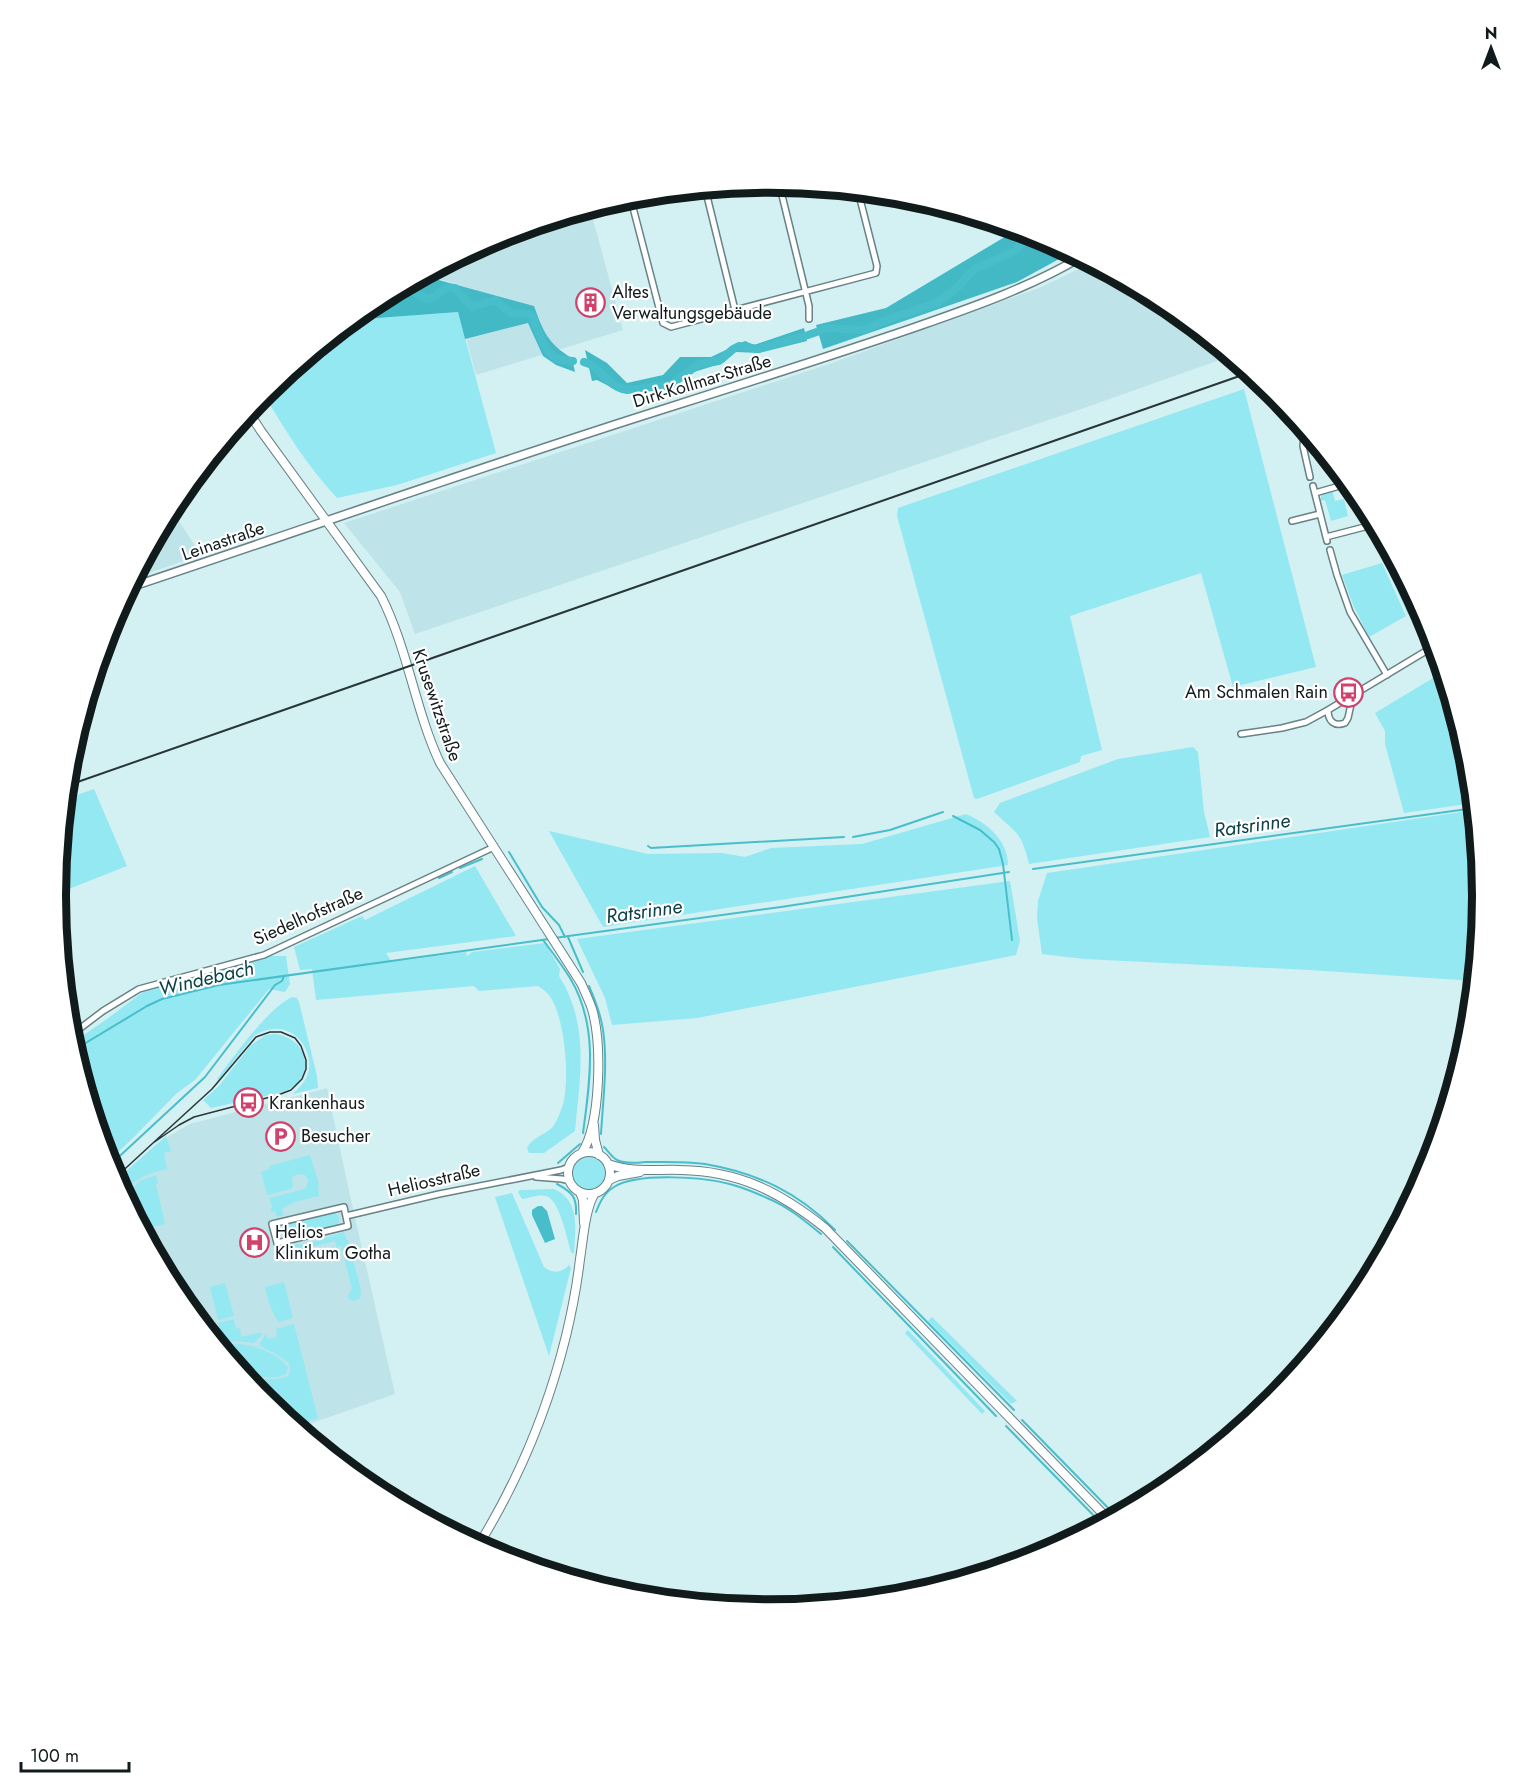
<svg xmlns="http://www.w3.org/2000/svg" width="1539" height="1792" font-family="Jost,sans-serif">
<style>
.built{fill:#bee4e9}
.green{fill:#93e8f2}
.forest{fill:#43b9c6}
.water{fill:#49becb}
.lines{fill:none;stroke-linecap:round;stroke-linejoin:round}
.stream{stroke:#49becb;stroke-width:2}
.canal{stroke:#49becb;stroke-width:8}
.minor-casing{stroke:#688285;stroke-width:8}
.tertiary-casing{stroke:#688285;stroke-width:10}
.secondary-casing{stroke:#688285;stroke-width:10}
.minor{stroke:#fff;stroke-width:5}
.tertiary{stroke:#fff;stroke-width:7}
.secondary{stroke:#fff;stroke-width:8}
.tram{stroke:#293637;stroke-width:1.5}
.rail{stroke:#293637;stroke-width:2}
.labels{text-anchor:middle;stroke-width:4.5;stroke-linejoin:round;paint-order:stroke}
.poi-label{font-size:18px;fill:#111b1c;stroke:#fff;text-anchor:start}
.street-label{font-size:18px;fill:#111b1c;stroke:#fff}
.water-label{font-size:20px;font-style:italic;fill:#0b4147;stroke:#fff}
.rim{fill:none;stroke:#111b1c;stroke-width:8}
</style>
<rect width="100%" height="100%" fill="#d3f0f3"/>
<!-- built -->
<path class="built" d="M 590,208 L 623,330 L 476,375 L 451,282 L 424,276 L 420,277 L 497,236 Z
M 1090,262 L 1166,303 L 1231,356 L 1084,408 L 415,634 L 400,592 L 344,523 L 829,364 L 1039,288 L 1083,267 Z
M 171,509 L 201,555 L 134,578 Z
M 327,1088 L 349,1191 L 395,1394 L 298,1428 L 264,1401 L 176,1292 L 117,1182 L 169,1136 L 190,1124 Z"/>
<!-- green -->
<path class="green" d="M 458,312 L 496,453 L 397,485 L 337,498 C 307,466 285,430 263,393 L 352,320 Z
M 1244,389 L 1316,667 L 1233,687 L 1201,573 L 1070,616 L 1102,750 L 1081,756 L 1080,762 L 977,799 L 974,798 L 897,516 L 898,508 Z
M 1332,490 L 1335,501 L 1344,499 L 1348,516 L 1331,521 L 1325,500 L 1320,501 L 1322,493 Z
M 1395,560 L 1421,607 L 1408,615 L 1385,563 Z
M 1382,563 L 1406,616 L 1369,637 L 1354,607 L 1342,575 Z
M 1443,672 L 1470,757 L 1474,803 L 1404,813 L 1385,744 L 1385,731 L 1375,713 Z
M 1193,747 L 1198,752 L 1204,812 L 1210,837 L 1029,864 C 1021,831 1017,834 994,812 L 1000,803 L 1118,759 Z
M 94,789 L 127,866 L 56,894 L 65,799 Z
M 1475,810 L 1483,896 L 1475,981 L 1310,970 L 1084,959 L 1042,954 L 1037,918 L 1038,901 L 1047,873 Z
M 966,814 C 987,823 1008,840 1008,865 L 603,927 L 549,831 L 648,854 L 722,853 L 745,857 L 771,848 L 862,844 Z
M 475,866 L 516,936 L 386,953 L 392,962 L 466,952 L 467,956 L 472,952 L 545,943 L 560,969 L 559,976 C 590,1025 580,1077 575,1131 L 544,1153 L 529,1153 L 527,1148 C 534,1135 549,1134 554,1125 C 558,1119 561,1110 563,1104 C 570,1079 565,1020 551,998 C 548,993 543,989 538,986 L 479,991 L 474,986 L 316,1000 L 312,969 L 300,970 L 294,947 L 362,916 L 365,920 Z
M 1010,881 L 1020,941 L 1016,955 L 697,1018 L 612,1025 L 605,998 L 577,939 Z
M 270,956 L 286,956 L 290,984 L 285,992 L 269,989 L 195,1080 L 177,1093 L 134,1137 L 108,1162 L 72,1043 L 107,1019 L 147,989 Z
M 293,997 L 297,998 L 299,1002 L 317,1076 L 318,1088 L 293,1094 C 300,1087 307,1080 309,1070 C 312,1051 298,1030 278,1029 C 270,1028 262,1032 255,1035 L 219,1080 L 217,1079 C 233,1058 270,1005 293,997 Z
M 275,1034 C 302,1037 316,1065 295,1085 C 284,1095 264,1095 251,1099 L 249,1092 L 240,1093 L 242,1101 L 211,1108 L 203,1100 L 218,1087 L 251,1045 L 266,1035 Z
M 166,1136 L 171,1151 L 164,1153 L 167,1169 C 149,1173 135,1178 123,1193 L 116,1180 Z
M571 1173a18 18 0 1 1 36 0a18 18 0 1 1-36 0Z
M 310,1155 L 318,1180 L 319,1196 L 295,1202 L 283,1208 L 282,1210 L 284,1215 L 277,1217 L 275,1211 L 271,1212 L 272,1206 L 269,1198 L 304,1189 L 307,1186 L 308,1180 L 305,1175 L 297,1174 L 292,1178 L 293,1187 L 291,1189 L 267,1195 L 261,1172 L 269,1169 L 269,1166 Z
M 156,1175 L 158,1183 L 156,1184 L 165,1224 L 142,1230 L 124,1196 L 140,1181 Z
M 554,1189 C 581,1201 575,1229 574,1254 L 571,1252 C 567,1239 560,1200 546,1196 C 539,1194 529,1198 522,1199 L 518,1192 L 520,1190 Z
M 512,1193 L 544,1267 C 552,1274 562,1273 569,1265 L 571,1268 L 549,1356 L 495,1197 Z
M 332,1213 L 338,1215 C 340,1220 339,1224 335,1227 L 293,1237 L 289,1237 L 285,1233 L 285,1226 L 289,1223 Z
M 344,1232 L 347,1240 L 348,1240 L 361,1290 L 360,1298 L 354,1301 L 349,1299 L 348,1296 L 352,1289 L 341,1246 L 339,1246 L 337,1249 L 335,1241 L 286,1253 L 284,1248 L 298,1244 L 303,1245 Z
M 284,1282 L 293,1318 L 279,1322 C 271,1312 268,1299 265,1287 Z
M 225,1283 L 234,1316 L 218,1320 L 210,1287 Z
M 932,1317 L 1017,1401 L 1011,1404 L 928,1321 Z
M 234,1319 L 236,1329 L 240,1328 L 241,1337 L 262,1332 L 262,1335 L 254,1343 L 236,1341 L 222,1343 L 215,1341 L 212,1335 L 221,1333 L 218,1323 Z
M 294,1324 L 318,1418 L 295,1426 L 264,1401 L 244,1376 C 257,1380 276,1381 288,1376 L 290,1371 L 289,1363 L 276,1354 L 260,1346 L 260,1343 L 266,1334 L 268,1339 L 277,1337 L 276,1329 Z
M 908,1330 L 985,1411 L 982,1414 L 905,1333 Z
M 239,1344 C 256,1346 277,1352 288,1368 L 286,1374 C 274,1381 248,1377 238,1368 C 232,1363 227,1355 222,1349 L 227,1345 Z"/>
<!-- forest -->
<path class="forest" d="M 1018,229 L 1043,236 L 1072,252 L 1017,282 L 823,349 L 816,325 L 886,308 Z
M 424,276 L 534,306 C 543,331 548,344 572,358 L 575,372 L 556,365 L 543,356 L 528,323 L 465,339 L 458,312 L 352,320 L 373,302 Z
M 804,328 L 807,341 L 759,353 L 736,352 L 723,363 L 694,372 L 672,389 L 622,393 L 597,380 L 592,381 L 585,350 L 607,363 L 627,383 L 663,375 L 680,357 L 711,357 L 745,341 L 754,345 Z"/>
<!-- water -->
<path class="water" d="M 538,1206 L 542,1206 L 547,1211 L 555,1239 L 545,1243 L 532,1215 L 532,1210 Z"/>
<g class="lines">
<!-- stream -->
<path class="stream" d="M 953,816 L 980,830 L 994,842 L 999,849 L 1003,864 L 1012,940
M 853,837 L 890,830 L 943,812
M 648,846 L 651,848 L 844,837
M 509,852 L 542,907 L 559,925 L 565,937
M 460,868 L 482,859
M 1033,869 L 1475,808
M 439,878 L 452,872
M 568,937 L 583,972
M 554,938 L 781,907 L 1009,872
M 543,940 C 552,952 562,965 570,978 C 599,1026 590,1081 583,1133
M 589,986 C 595,1000 601,1015 603,1030 C 608,1064 603,1100 601,1134
M 74,1050 L 147,1006 L 162,999 L 219,985 L 549,939
M 604,1147 C 608,1151 613,1158 617,1160 C 625,1164 637,1163 645,1162 C 664,1162 686,1161 705,1164 C 757,1173 798,1192 835,1230
M 558,1163 L 580,1144
M 109,1166 L 205,1077 L 275,985 L 282,981 L 284,976
M 557,1184 C 572,1192 577,1197 576,1214
M 596,1212 C 600,1202 604,1193 614,1187 C 638,1172 706,1177 733,1185 C 744,1188 756,1193 767,1198 C 787,1206 804,1220 821,1234
M 847,1241 L 1014,1410
M 833,1247 L 996,1416
M 1022,1420 L 1116,1516
M 1006,1426 L 1102,1524"/>
<!-- canal -->
<path class="canal" d="M 372,303 L 390,302 L 405,291 L 414,292 L 427,299 L 436,296 L 445,288 L 455,288 L 472,307 L 495,300 L 511,313 L 530,314 L 532,316 C 538,329 544,354 558,359 C 563,360 568,361 573,361
M 584,362 C 601,366 605,386 627,390 L 670,385 L 699,364 L 719,361 L 733,349 L 739,346 L 758,349 L 808,335 L 828,328 L 864,330 L 886,320 L 937,303 L 960,285 L 968,275 L 977,268 L 1015,251 L 1026,239 L 1031,239 L 1042,244 L 1059,245"/>
<defs>
<path id="minor" d="M 779,183 L 809,306 L 809,319
M 705,188 L 735,310
M 630,196 L 663,323 L 671,327 L 876,273 L 877,266 L 858,191
M 1305,429 L 1303,446 L 1310,477
M 1313,486 L 1327,541
M 1315,493 L 1350,483
M 1292,521 L 1320,514
M 1326,537 L 1376,524
M 1330,550 L 1337,575 L 1350,612 L 1387,675
M 1328,710 C 1328,721 1334,727 1345,723 L 1348,718 L 1353,695
M 1241,734 L 1282,728 L 1306,722 L 1328,710 L 1436,645
M 70,1036 L 103,1011 L 139,989 L 264,955 L 494,847
M 536,1177 L 562,1179 L 570,1181
M 344,1207 L 348,1226 L 277,1243 L 272,1224 Z
M 346,1216 L 439,1194 L 561,1170 L 569,1167"/>
<path id="tertiary" d="M 128,588 C 308,528 486,465 667,408 C 749,382 831,356 913,328 C 970,308 1029,288 1081,257"/>
<path id="secondary" d="M 248,411 L 261,431 L 381,596 C 408,649 415,710 440,763 L 581,983 C 585,992 589,1000 592,1009 C 602,1043 601,1123 582,1153
M 594,1125 L 595,1140 L 599,1155
M568 1173a21 21 0 1 1 42 0a21 21 0 1 1-42 0Z
M 608,1164 C 631,1173 657,1169 681,1170 C 739,1171 780,1192 825,1228 L 1109,1520
M 609,1180 L 618,1176 L 640,1172
M 580,1192 L 583,1200 L 584,1223
M 478,1546 C 518,1481 548,1409 566,1336 C 572,1311 577,1285 580,1259 C 583,1241 585,1208 595,1193"/>
</defs>
<!-- minor casing -->
<use href="#minor" class="minor-casing"/>
<!-- tertiary casing -->
<use href="#tertiary" class="tertiary-casing"/>
<!-- secondary casing -->
<use href="#secondary" class="secondary-casing"/>
<!-- minor -->
<use href="#minor" class="minor"/>
<!-- tertiary -->
<use href="#tertiary" class="tertiary"/>
<!-- secondary -->
<use href="#secondary" class="secondary"/>
<!-- tram -->
<path class="tram" d="M 115,1178 L 153,1143 L 212,1089 L 256,1037 L 270,1032 L 281,1032 L 295,1038 L 301,1046 L 306,1060 L 306,1069 L 302,1079 L 291,1090 L 278,1095 L 194,1117 L 179,1125 L 153,1143"/>
<!-- rail -->
<path class="rail" d="M 66,786 L 1251,372"/>
</g>
<!-- icons -->
<defs>
<symbol id="building-ring" viewBox="-11 -11 22 22"><circle r="9.5" fill="#fff" stroke="#d0416c" stroke-width="1.5"/><path d="M-4-6H4V6H1V3H-1V6H-4ZM-2.5-4.3h1.7v1.8h-1.7ZM.8-4.3h1.7v1.8H.8ZM-2.5-1h1.7V.8h-1.7ZM.8-1h1.7V.8H.8Z" fill="#d0416c"/></symbol>
<symbol id="bus-ring" viewBox="-11 -11 22 22"><circle r="9.5" fill="#fff" stroke="#d0416c" stroke-width="1.5"/><path d="M-5-6H5V4H4V6H2V4H-2V6H-4V4H-5ZM-3.5-4V0h7V-4ZM-3.5 1.2v1.5H-2V1.2ZM2 1.2v1.5H3.5V1.2Z" fill="#d0416c"/></symbol>
<symbol id="parking-ring" viewBox="-11 -11 22 22"><circle r="9.5" fill="#fff" stroke="#d0416c" stroke-width="1.5"/><path d="M-3.5-5.5H1a3.5 3.5 0 0 1 0 7H-1V5.5H-3.5ZM-1-3.4V-.6H.8a1.4 1.4 0 0 0 0-2.8Z" fill="#d0416c"/></symbol>
<symbol id="hospital-ring" viewBox="-11 -11 22 22"><circle r="9.5" fill="#fff" stroke="#d0416c" stroke-width="1.5"/><path d="M-5-5h3v3.5h4V-5h3V5h-3V1.5h-4V5h-3Z" fill="#d0416c"/></symbol>
</defs>
<g fill-rule="evenodd">
<use href="#building-ring" x="574" y="286" width="33" height="33"/>
<use href="#bus-ring" x="1332" y="676" width="33" height="33"/>
<use href="#bus-ring" x="232" y="1086" width="33" height="33"/>
<use href="#parking-ring" x="264" y="1120" width="33" height="33"/>
<use href="#hospital-ring" x="238" y="1226" width="33" height="33"/>
</g>
<g class="labels">
<!-- poi labels -->
<g class="poi-label">
<text x="612" y="298">Altes<tspan x="612" dy="21">Verwaltungsgebäude</tspan></text>
<text x="1328" y="698" text-anchor="end">Am Schmalen Rain</text>
<text x="269" y="1109">Krankenhaus</text>
<text x="301" y="1142">Besucher</text>
<text x="275" y="1238">Helios<tspan x="275" dy="21">Klinikum Gotha</tspan></text>
</g>
<!-- street labels -->
<g class="street-label">
<text transform="translate(702 381) rotate(-17)" y="6">Dirk-Kollmar-Straße</text>
<text transform="translate(223 541) rotate(-19)" y="6">Leinastraße</text>
<text transform="translate(437 705) rotate(71)" y="6">Krusewitzstraße</text>
<text transform="translate(308 916) rotate(-24)" y="6">Siedelhofstraße</text>
<text transform="translate(434 1180) rotate(-13)" y="6">Heliosstraße</text>
</g>
<!-- water labels -->
<g class="water-label">
<text transform="translate(1252 825) rotate(-8)" y="7">Ratsrinne</text>
<text transform="translate(644 911) rotate(-8)" y="7">Ratsrinne</text>
<text transform="translate(206 978) rotate(-13)" y="7">Windebach</text>
</g>
</g>
<!-- crop -->
<path d="M0 0H1539V1792H0ZM66 896a703 703 0 1 1 1406 0a703 703 0 1 1-1406 0Z" fill="#fff" fill-rule="evenodd"/>
<path class="rim" d="M66 896a703 703 0 1 1 1406 0a703 703 0 1 1-1406 0Z"/>
<!-- north arrow -->
<g transform="translate(1491 48)" stroke="#ffffff" stroke-width="4.5" paint-order="stroke">
<path d="M0-4.5L10 22L0 15L-10 22Z" fill="#111b1c"/>
<text y="-9" font-size="16" font-weight="bold" text-anchor="middle" fill="#111b1c">N</text>
</g>
<!-- scale -->
<path d="M21 1762v9h108v-9" fill="none" stroke="#111b1c" stroke-width="3"/>
<text x="30" y="1762" font-size="18" fill="#111b1c" stroke="#ffffff" stroke-width="4.5" paint-order="stroke">100 m</text>
</svg>
